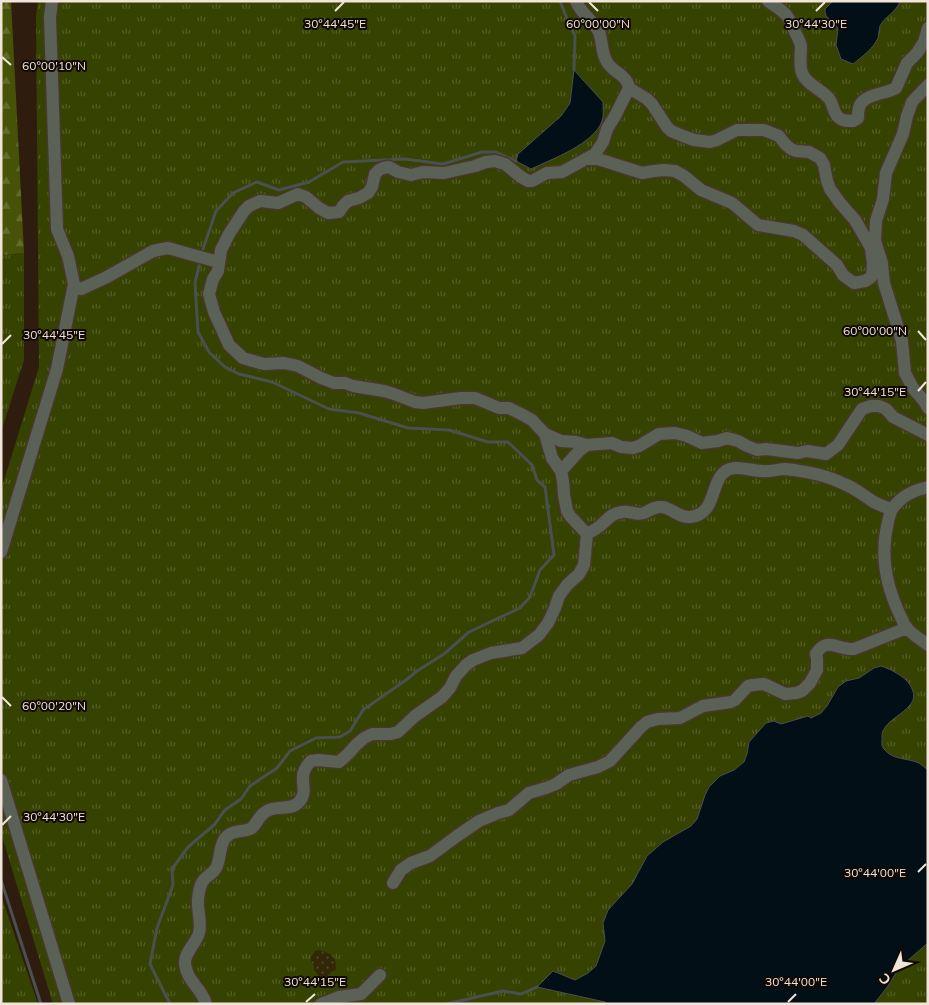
<svg xmlns="http://www.w3.org/2000/svg" width="929" height="1005" font-family="Mulish,sans-serif">
<style>
.grass{fill:url(#grass-tufts)}
.forest{fill:url(#forest-firs)}
.sand{fill:url(#sand-dots)}
.water{fill:#030f16;stroke:#4a4f51}
.lines{fill:none;stroke-linecap:round;stroke-linejoin:round}
.stream{stroke:#4a4f51;stroke-width:3}
.minor-casing{stroke:#49392b;stroke-width:15}
.minor{stroke:#5b6157;stroke-width:12}
.ticks{fill:none;stroke:#f1e5db;stroke-width:2}
.ticks-label{font-size:12px;text-anchor:middle;fill:#f1e5db;stroke:#110904;stroke-width:4;stroke-linejoin:round;paint-order:stroke}
</style>
<defs>
<pattern id="grass-tufts" width="24" height="20" patternUnits="userSpaceOnUse" patternTransform="scale(1.25)"><rect width="24" height="20" fill="#364200"/><path d="M3 7l-1-3M5 7V3M7 7l1-3M15 17l-1-3M17 17v-4M19 17l1-3" fill="none" stroke="#545d25"/></pattern>
<pattern id="forest-firs" width="22" height="20" patternUnits="userSpaceOnUse" patternTransform="scale(1.25)"><rect width="22" height="20" fill="#465307"/><path d="M5 1l3.5 6h-7zM16 11l3.5 6h-7z" fill="#616c2b"/></pattern>
<pattern id="sand-dots" width="8" height="8" patternUnits="userSpaceOnUse" patternTransform="scale(1.25)"><rect width="8" height="8" fill="#302807"/><path d="M2 2h.1M6 6h.1" fill="none" stroke="#4e472b" stroke-width="1.8" stroke-linecap="round"/></pattern>
</defs>
<rect width="100%" height="100%" fill="#2e1d0e"/>
<!-- grass -->
<path class="grass" d="M 38,1 L 928,1 L 928,1004 L 53,1004 L 1,833 L 1,490 L 39,367 L 36,16 Z
M 24,253 L 24,360 L 1,432 L 1,255 Z
M 1,895 L 38,1004 L 1,1004 Z"/>
<!-- forest -->
<path class="forest" d="M 1,1 L 11,1 L 24,253 L 1,255 Z"/>
<!-- sand -->
<path class="sand" d="M 319,950 C 331,953 336,956 336,969 L 327,976 L 320,977 L 314,970 L 314,965 L 311,963 L 311,957 L 315,951 Z"/>
<!-- water -->
<path class="water" d="M 833,1 L 900,1 C 897,12 885,16 880,26 C 879,30 879,34 878,38 C 873,49 863,56 853,64 L 841,59 L 836,45 L 838,29 L 836,25 L 826,16 L 825,12 L 825,9 Z
M 574,70 L 603,102 C 603,107 604,116 602,121 C 594,144 552,159 531,169 L 516,161 L 518,154 L 561,116 L 570,103 Z
M 881,666 C 890,669 900,674 907,681 C 929,707 891,713 883,731 C 882,732 882,737 882,738 C 882,742 881,746 884,749 C 892,760 908,758 919,763 C 922,765 925,768 928,770 L 928,943 L 899,968 L 888,986 L 874,1004 L 606,1004 L 605,1002 L 537,987 L 553,971 L 575,980 L 588,973 L 596,966 L 605,941 L 603,923 L 608,910 L 632,884 L 647,856 L 663,842 L 691,826 L 697,819 L 705,795 L 709,787 L 720,776 L 734,770 L 744,762 L 747,754 L 749,742 L 766,723 L 774,721 L 781,724 L 808,716 L 811,718 L 821,713 L 827,706 L 838,687 L 846,681 L 859,678 L 874,668 Z"/>
<g class="lines">
<!-- stream -->
<path class="stream" d="M 560,1 L 565,14 L 575,36 L 574,70
M 202,252 L 216,211 L 233,193 L 257,182 L 279,190 L 309,182 L 343,162 L 405,159 L 443,164 L 482,152 L 496,152 L 516,161
M 1,880 L 41,1004
M 170,1004 L 150,964 L 157,928 L 173,885 L 172,869 L 188,847 L 214,825 L 225,810 L 241,799 L 250,786 L 277,768 L 290,751 L 316,738 L 340,737 L 350,731 L 363,710 L 406,680 L 417,671 L 444,654 L 469,632 L 520,608 L 530,597 L 540,570 L 554,555 L 545,487 L 537,480 L 532,465 L 508,442 L 488,442 L 449,430 L 408,428 L 359,413 L 329,409 L 272,382 L 239,374 L 225,367 L 209,352 L 198,332 L 195,283 L 200,262
M 446,1004 L 503,991 L 521,994 L 537,987"/>
<defs>
<path id="minor" d="M 576,1 C 581,14 593,20 599,32 C 603,42 601,53 607,62 C 613,73 627,74 629,88 L 647,99 L 652,104 L 667,127 L 671,131 L 683,136 L 694,140 L 710,142 L 717,140 L 737,130 L 764,130 L 779,136 L 785,144 L 791,149 L 796,151 L 809,152 L 820,158 L 824,165 L 827,181 L 830,189 L 840,203 L 855,220 L 871,248 L 873,264 L 872,276 L 870,278 L 865,281 L 854,283 L 851,281 L 843,275 L 837,265 L 803,235 L 794,231 L 758,225 L 732,203 L 701,190 L 684,176 L 675,171 L 664,170 L 654,171 L 642,173 L 598,159 L 587,159
M 768,1 C 784,12 788,13 795,32 C 797,36 800,41 801,46 C 801,55 799,64 802,73 C 807,86 823,89 830,100 C 833,105 834,113 838,117 C 842,121 847,121 853,121 L 858,118 C 858,114 858,109 860,105 C 865,94 886,94 896,88 L 907,63 L 917,53 L 924,42 L 928,28
M 928,85 L 912,102 L 907,116 L 903,134 L 886,173 L 883,199 L 876,221 L 875,241 L 882,263 L 884,283 L 902,341 L 905,373 L 913,388 L 924,401 L 928,408
M 74,286 L 81,289 L 107,277 L 153,251 L 168,248 L 218,262
M 545,434 L 561,441 L 576,442 L 587,445 L 612,443 L 621,447 L 633,448 L 639,446 L 659,434 L 675,433 L 687,436 L 702,443 L 718,441 L 727,438 L 738,441 L 747,446 L 757,450 L 766,449 L 798,453 L 807,451 L 826,454 L 838,445 L 862,409 L 871,406 L 879,406 L 886,409 L 893,417 L 928,435
M 561,471 L 580,450 L 587,445
M 928,487 C 914,490 901,496 893,508 C 890,512 889,517 888,522 C 880,554 886,586 900,615 C 902,619 904,625 907,628 C 911,634 922,640 928,645
M 587,534 C 591,532 596,529 600,526 C 608,519 610,514 622,512 C 629,510 636,516 644,513 C 651,510 654,506 662,507 C 672,508 679,518 690,517 C 713,515 711,491 720,477 C 730,461 748,471 762,471 C 770,472 778,469 785,469 C 805,471 826,475 844,484 C 855,488 864,496 874,502 C 879,505 885,507 891,509
M 1,552 L 57,369 L 74,284 L 68,256 L 57,229 L 50,17 L 52,1
M 1,780 L 69,1004
M 393,883 L 401,870 L 411,863 L 430,856 L 457,836 L 479,821 L 498,813 L 509,810 L 529,793 L 546,788 L 556,784 L 569,775 L 598,767 L 610,761 L 641,727 L 647,722 L 658,719 L 680,718 L 703,706 L 731,702 L 735,700 L 748,686 L 753,685 L 764,684 L 785,694 L 796,693 L 802,691 L 810,683 L 817,670 L 817,659 L 816,654 C 827,636 838,650 854,649 L 907,628
M 206,1004 C 202,988 187,982 185,964 C 184,952 196,944 199,933 C 202,923 197,910 198,899 C 199,891 200,881 208,876 C 211,873 214,872 216,868 C 222,857 218,841 230,834 C 236,830 246,832 252,828 C 257,823 260,814 267,811 C 277,805 291,811 299,802 C 311,789 294,778 311,761 L 318,760 L 339,762 L 348,754 L 356,745 L 364,738 L 372,734 L 391,734 L 398,732 L 415,716 L 442,697 L 450,688 L 456,676 L 466,665 L 473,660 L 491,653 L 522,648 L 539,635 L 548,623 L 555,608 L 559,596 L 567,585 L 579,574 L 584,565 L 587,534 L 570,516 L 567,511 L 564,495 L 563,481 L 561,471 L 552,458 L 545,434 L 532,420 L 521,414 L 509,408 L 499,408 L 475,398 L 461,398 L 423,403 L 415,402 L 394,394 L 384,391 L 353,386 L 345,383 L 334,383 L 321,378 L 298,366 L 284,363 L 264,364 L 253,361 L 243,358 L 229,345 L 214,312 L 209,294 L 213,279 L 218,271 L 221,250 L 229,234 L 244,211 L 249,206 L 260,201 L 278,203 L 298,194 L 306,197 L 319,208 L 328,213 L 339,212 L 343,206 L 348,201 L 359,198 L 368,193 L 372,187 L 375,174 L 379,170 L 383,168 L 389,167 L 398,172 L 411,175 L 423,172 L 444,173 L 475,166 L 486,162 L 495,161 L 505,164 L 521,177 L 528,181 L 532,181 L 547,173 L 562,172 L 595,154 L 603,142 L 607,129 L 615,116 L 629,88
M 321,1004 L 339,997 L 361,994 L 380,975"/>
</defs>
<!-- minor casing -->
<use href="#minor" class="minor-casing"/>
<!-- minor -->
<use href="#minor" class="minor"/>
</g>
<!-- ticks -->
<path class="ticks" d="M 589,2 L 598,11M 335,11 L 344,2M 816,11 L 825,2M 2,57 L 11,65M 918,331 L 926,340M 2,344 L 11,335M 918,391 L 926,382M 2,697 L 11,706M 2,825 L 11,816M 918,872 L 926,864M 306,1002 L 315,994M 788,1002 L 796,994"/>
<g class="ticks-label">
<text x="335" y="28">30°44'45"E</text>
<text x="598" y="28">60°00'00"N</text>
<text x="816" y="28">30°44'30"E</text>
<text x="54" y="70">60°00'10"N</text>
<text x="875" y="335">60°00'00"N</text>
<text x="54" y="339">30°44'45"E</text>
<text x="875" y="396">30°44'15"E</text>
<text x="54" y="710">60°00'20"N</text>
<text x="54" y="821">30°44'30"E</text>
<text x="875" y="877">30°44'00"E</text>
<text x="315" y="986">30°44'15"E</text>
<text x="796" y="986">30°44'00"E</text>
</g>
<!-- border -->
<rect width="929" height="1005" fill="none" stroke="#f1e5db" stroke-width="5"/>
<!-- north arrow -->
<g transform="translate(894 970) rotate(225)" stroke="#110904" stroke-width="4" paint-order="stroke">
<path d="M0-4L9 19L0 12L-9 19Z" fill="#f1e5db"/>
<text y="-8" font-size="14" font-weight="bold" text-anchor="middle" fill="#f1e5db">С</text>
</g>
</svg>
